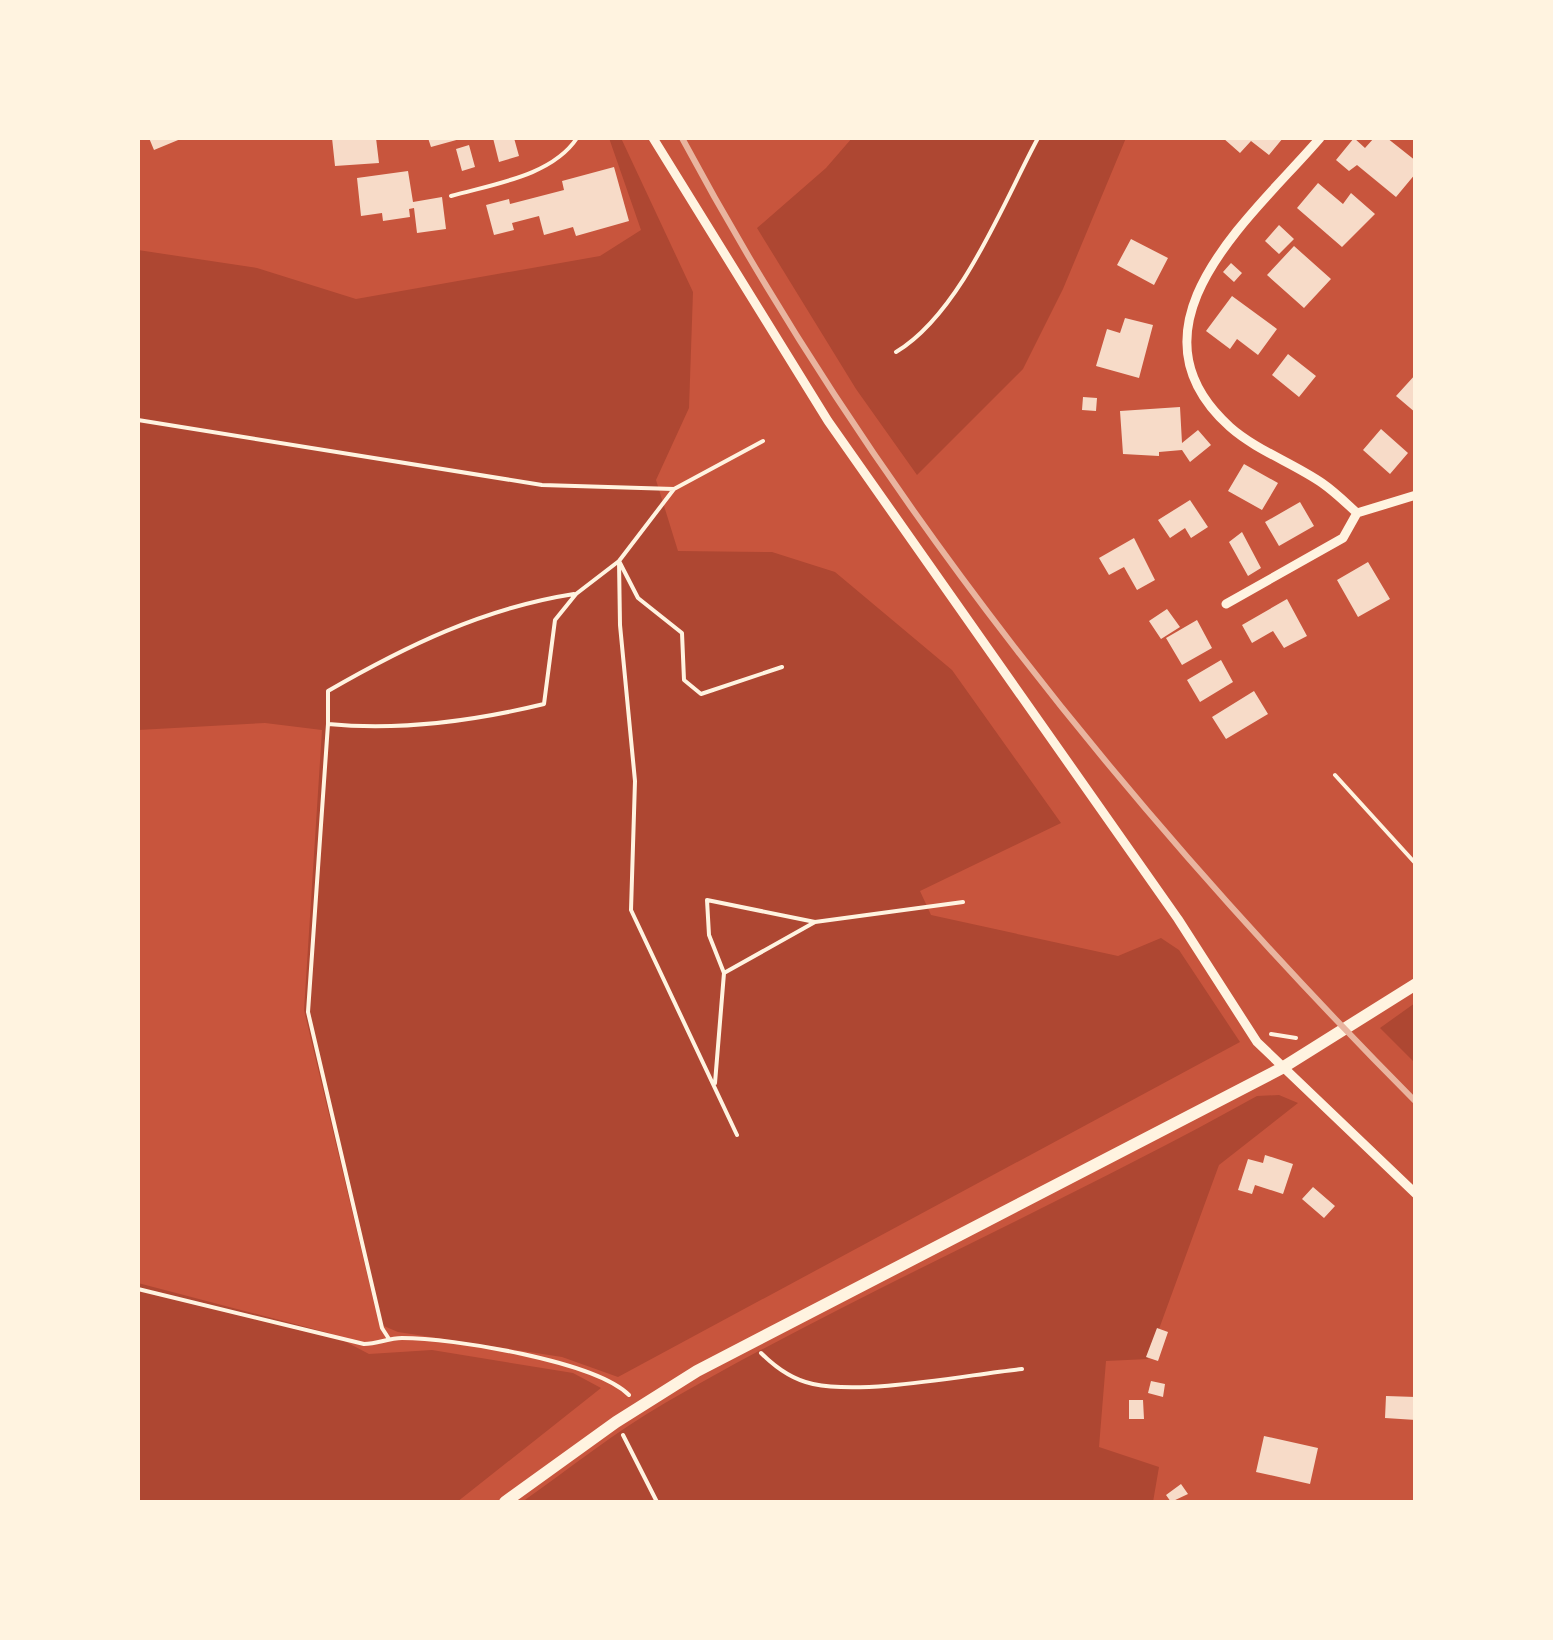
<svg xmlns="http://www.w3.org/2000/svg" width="1553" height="1640" font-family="Figtree,sans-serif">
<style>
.green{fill:#ae4732}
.building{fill:#f7dbc8}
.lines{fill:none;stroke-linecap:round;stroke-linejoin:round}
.path{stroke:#fff3e0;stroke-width:4}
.service{stroke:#fff3e0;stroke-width:4}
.minor{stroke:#fff3e0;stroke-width:9}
.secondary{stroke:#fff3e0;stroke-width:12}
.rail{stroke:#e9b49f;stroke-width:6}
</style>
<rect width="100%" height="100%" fill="#c8553d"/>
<!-- green -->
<path class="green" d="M 609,138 L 621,138 L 693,292 L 689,408 L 656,480 L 678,551 L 772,552 L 835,572 L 952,670 L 1061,823 L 920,891 L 931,915 L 1118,956 L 1161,938 L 1179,950 L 1240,1042 L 618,1377 L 562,1357 L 398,1332 L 379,1324 L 304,1010 L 322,730 L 265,723 L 138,730 L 138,250 L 257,268 L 356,299 L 600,256 L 641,230 Z
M 852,138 L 1126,138 L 1063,289 L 1023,369 L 917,475 L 856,389 L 757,228 L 826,168 Z
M 1415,1003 L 1415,1063 L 1380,1028 Z
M 1279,1095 L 1298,1103 L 1219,1165 L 1148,1359 L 1106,1361 L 1099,1447 L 1159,1467 L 1153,1502 L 522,1502 C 569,1469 615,1432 665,1403 C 858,1292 1063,1204 1257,1096 Z
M 138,1283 L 329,1333 L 369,1354 L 432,1350 L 573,1373 L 601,1388 L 457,1502 L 138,1502 Z"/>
<!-- building -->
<path class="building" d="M 149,138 L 183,138 L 154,150 Z
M 332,138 L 376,138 L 379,163 L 335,166 Z
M 428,138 L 459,138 L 460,139 L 431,147 Z
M 493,138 L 514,138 L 519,156 L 499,162 Z
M 1223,138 L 1283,138 L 1269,155 L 1251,141 L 1240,153 Z
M 1354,138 L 1365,148 L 1374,138 L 1387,138 L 1416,161 L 1416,173 L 1396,197 L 1357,165 L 1349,171 L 1336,160 Z
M 469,145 L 475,167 L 462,171 L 456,149 Z
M 614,167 L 629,221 L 576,236 L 573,227 L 544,235 L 539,216 L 512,223 L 514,230 L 494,235 L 486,205 L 509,199 L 510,204 L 564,190 L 562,181 Z
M 408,171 L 413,202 L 442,197 L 446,229 L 417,233 L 414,208 L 409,209 L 410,217 L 383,221 L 382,213 L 361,216 L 357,178 Z
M 1318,183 L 1343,204 L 1351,193 L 1375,214 L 1342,247 L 1297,208 Z
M 1279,225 L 1294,239 L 1279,254 L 1265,241 Z
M 1131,239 L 1168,258 L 1154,285 L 1117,265 Z
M 1294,246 L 1331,279 L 1304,308 L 1267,275 Z
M 1231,263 L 1242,273 L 1234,282 L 1223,272 Z
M 1232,296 L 1277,329 L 1258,355 L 1237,339 L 1230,349 L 1206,331 Z
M 1125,318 L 1153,325 L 1139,378 L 1096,366 L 1107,329 L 1120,333 Z
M 1288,354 L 1316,376 L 1299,397 L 1272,375 Z
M 1416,374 L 1416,413 L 1396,396 Z
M 1083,397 L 1097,398 L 1096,411 L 1082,410 Z
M 1180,407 L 1182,443 L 1198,430 L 1211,445 L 1190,462 L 1182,450 L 1159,452 L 1159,456 L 1123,454 L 1120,411 Z
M 1381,429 L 1408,453 L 1390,474 L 1363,450 Z
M 1244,464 L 1278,483 L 1262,510 L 1228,491 Z
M 1190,500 L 1208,527 L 1191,538 L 1185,528 L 1170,538 L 1158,520 Z
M 1300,502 L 1314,526 L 1279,546 L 1265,522 Z
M 1242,532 L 1261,568 L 1248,576 L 1229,542 Z
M 1134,538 L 1155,580 L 1137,590 L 1124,567 L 1109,575 L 1099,558 Z
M 1368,562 L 1390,599 L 1358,617 L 1337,580 Z
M 1287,599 L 1307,636 L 1284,648 L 1273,631 L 1252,643 L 1242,625 Z
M 1167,609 L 1180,627 L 1161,639 L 1149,621 Z
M 1197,620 L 1212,648 L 1182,665 L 1166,638 Z
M 1221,660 L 1233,682 L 1200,702 L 1187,680 Z
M 1254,691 L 1268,714 L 1226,739 L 1212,717 Z
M 1265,1155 L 1293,1164 L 1283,1194 L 1255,1185 L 1252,1194 L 1238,1190 L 1248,1159 L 1263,1163 Z
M 1313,1187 L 1335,1206 L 1324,1218 L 1302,1199 Z
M 1157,1328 L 1168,1332 L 1158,1361 L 1146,1357 Z
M 1151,1381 L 1165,1384 L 1163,1397 L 1148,1393 Z
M 1386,1396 L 1416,1397 L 1416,1420 L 1385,1418 Z
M 1129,1400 L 1143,1400 L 1144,1419 L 1129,1419 Z
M 1264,1436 L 1318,1448 L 1310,1484 L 1256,1472 Z
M 1181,1484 L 1188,1494 L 1171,1502 L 1166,1495 Z"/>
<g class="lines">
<!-- path -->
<path class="path" d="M 896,352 C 961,313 1003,203 1038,138
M 138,420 L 542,485 L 674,489 L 763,441
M 674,489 L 619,561 L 620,625 L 635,781 L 631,910 L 737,1135
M 328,724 L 328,691 C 406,646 484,608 574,594
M 815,922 L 724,973 L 709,935 L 707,900 L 815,922 L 963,902
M 1271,1034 L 1296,1038
M 715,1083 L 724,973
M 138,1289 L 364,1344 C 378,1344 388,1338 402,1338 C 452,1338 595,1361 629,1395
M 389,1339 L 382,1328 L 308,1012 L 328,724 C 400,731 474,721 544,704 L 555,620 L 576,594 L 619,561 L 638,598 L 682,633 L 684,680 L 701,694 L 782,667
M 761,1353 C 775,1367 793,1380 813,1384 C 867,1395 965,1375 1022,1369
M 623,1435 L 657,1502"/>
<!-- service -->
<path class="service" d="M 451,196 C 493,184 552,176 577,138
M 1335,775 L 1416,864"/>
<!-- minor -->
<path class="minor" d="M 653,138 L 828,421 L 1178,919 L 1257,1042 L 1416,1194
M 1320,138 C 1254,215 1117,325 1230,427 C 1256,450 1293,463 1322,483 C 1335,492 1346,503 1357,513 L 1416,495
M 1226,604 L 1343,538 L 1357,513"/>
<!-- secondary -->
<path class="secondary" d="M 505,1502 L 616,1422 L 697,1371 L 1282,1068 L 1416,984"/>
<!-- rail -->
<path class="rail" d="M 682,138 C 874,496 1130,814 1416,1102"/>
</g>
<!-- border -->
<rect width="1553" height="1640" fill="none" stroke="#fff3e0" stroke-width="280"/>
</svg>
